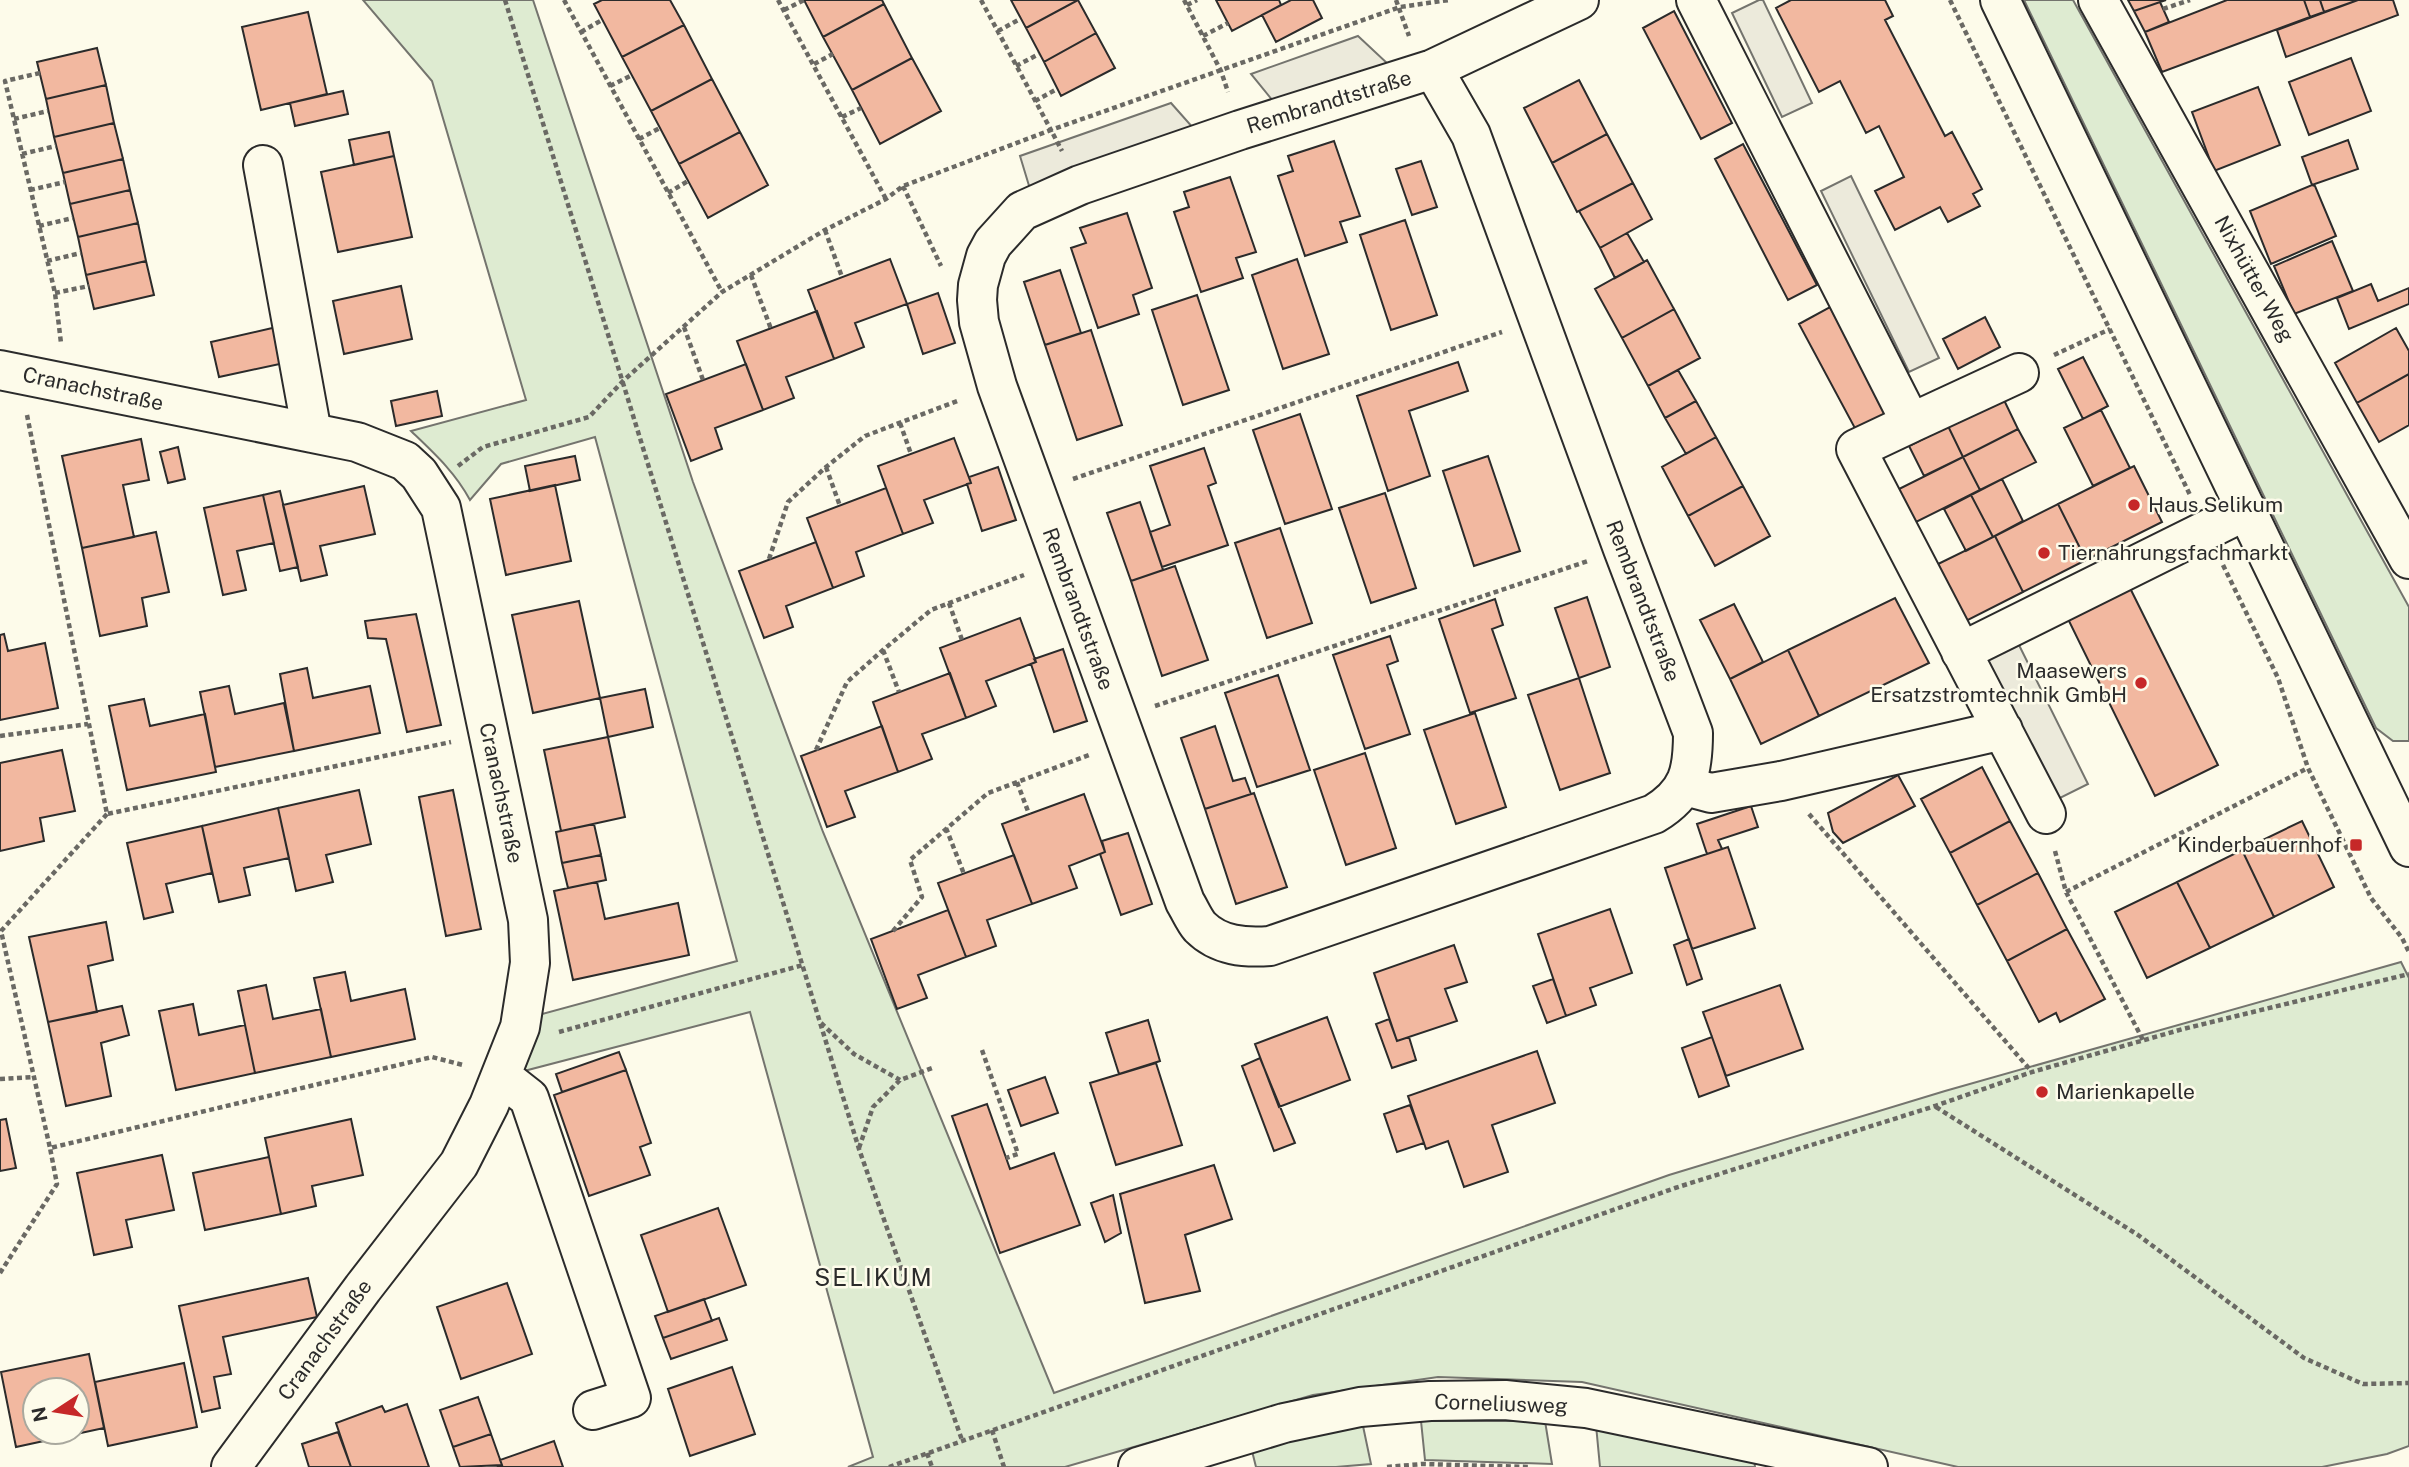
<svg xmlns="http://www.w3.org/2000/svg" width="2409" height="1467" font-family="'Public Sans',sans-serif">
<style>
.green{fill:#deebd1;stroke:#74746e;stroke-width:2}
.parking{fill:#eceadb;stroke:#74746e;stroke-width:2}
.building{fill:#f2b8a0;stroke:#2b2b2b;stroke-width:2;fill-rule:evenodd}
.lines{fill:none;stroke-linecap:round;stroke-linejoin:round}
.minor-casing{stroke:#2b2b2b;stroke-width:42}
.major-casing{stroke:#2b2b2b;stroke-width:42}
.path{stroke:#6a6964;stroke-width:4.5;stroke-dasharray:5 3.5;stroke-linecap:butt}
.minor{stroke:#fdfbea;stroke-width:38}
.major{stroke:#fdfbea;stroke-width:38}
.poi-dot{fill:#c62828;stroke:#fdfbea;stroke-width:2.5}
.labels{text-anchor:middle;stroke-width:5;stroke-linejoin:round;paint-order:stroke}
.street-label{font-size:21px;fill:#2b2b2b;stroke:#fdfbea}
.poi-label{font-size:21px;fill:#2b2b2b;stroke:#fdfbea;text-anchor:start}
.quarter-label{font-size:24px;letter-spacing:2px;fill:#2b2b2b;stroke:#fdfbea}
</style>
<rect width="100%" height="100%" fill="#fdfbea"/>
<!-- green -->
<path class="green" d="M 363,0 L 533,0 L 693,482 L 823,832 L 1054,1393 L 1669,1175 L 1945,1091 L 2401,962 L 2409,978 L 2409,1446 L 2387,1454 L 2322,1467 L 1958,1467 L 1582,1382 L 1438,1377 L 1313,1395 L 1065,1467 L 848,1467 L 873,1457 L 750,1012 L 524,1071 L 542,1014 L 737,961 L 595,437 L 501,464 L 470,500 C 455,472 434,453 411,431 L 526,400 L 432,81 Z
M 2024,0 L 2073,0 L 2409,607 L 2409,741 L 2393,741 L 2376,728 Z
M 1421,1421 L 1545,1421 L 1552,1464 L 1425,1460 Z
M 1596,1425 L 1754,1458 L 1755,1467 L 1600,1467 Z
M 1363,1426 L 1371,1464 L 1336,1467 L 1256,1467 L 1252,1451 L 1309,1435 Z"/>
<!-- parking -->
<path class="parking" d="M 1759,0 L 1763,0 L 1812,103 L 1782,117 L 1732,13 Z
M 1358,36 L 1388,64 L 1273,101 L 1251,74 Z
M 1171,103 L 1195,130 L 1030,189 L 1020,156 Z
M 1851,176 L 1939,358 L 1909,372 L 1821,191 Z
M 2016,639 L 2088,784 L 2056,800 L 1984,655 Z"/>
<!-- building -->
<path class="building" d="M 602,0 L 670,0 L 684,25 L 622,57 L 594,4 Z
M 804,0 L 882,0 L 884,4 L 823,37 Z
M 1011,0 L 1078,0 L 1026,28 Z
M 1078,0 L 1096,33 L 1044,62 L 1026,28 Z
M 1216,0 L 1279,0 L 1281,5 L 1232,31 Z
M 1291,0 L 1313,0 L 1322,18 L 1276,42 L 1262,15 Z
M 1791,0 L 1885,0 L 1893,16 L 1885,20 L 1945,136 L 1952,132 L 1982,189 L 1973,194 L 1980,206 L 1948,222 L 1940,207 L 1895,230 L 1875,191 L 1904,177 L 1879,126 L 1866,133 L 1840,81 L 1819,92 L 1776,8 Z
M 2128,0 L 2166,0 L 2134,11 Z
M 2227,0 L 2304,0 L 2310,17 L 2162,72 L 2145,32 Z
M 2304,0 L 2320,0 L 2324,12 L 2310,17 Z
M 2320,0 L 2358,0 L 2324,12 Z
M 2358,0 L 2393,0 L 2398,15 L 2286,57 L 2277,30 Z
M 2160,2 L 2169,22 L 2145,32 L 2134,11 Z
M 884,4 L 912,58 L 852,90 L 823,37 Z
M 1674,11 L 1732,123 L 1701,139 L 1643,28 Z
M 308,12 L 327,94 L 261,110 L 242,27 Z
M 684,25 L 712,79 L 651,111 L 622,57 Z
M 1096,33 L 1115,68 L 1061,96 L 1044,62 Z
M 97,48 L 106,85 L 46,99 L 37,62 Z
M 912,58 L 941,111 L 880,144 L 852,90 Z
M 2351,58 L 2371,111 L 2309,135 L 2289,82 Z
M 712,79 L 740,132 L 679,164 L 651,111 Z
M 1579,80 L 1607,134 L 1552,163 L 1524,108 Z
M 106,85 L 114,123 L 54,137 L 46,99 Z
M 2258,87 L 2280,145 L 2214,171 L 2192,112 Z
M 343,91 L 348,114 L 295,126 L 290,103 Z
M 114,123 L 123,159 L 63,173 L 54,137 Z
M 389,132 L 394,156 L 354,165 L 349,140 Z
M 740,132 L 768,185 L 708,218 L 679,164 Z
M 1607,134 L 1633,183 L 1577,212 L 1552,163 Z
M 2348,140 L 2358,169 L 2312,185 L 2302,157 Z
M 1334,141 L 1360,216 L 1340,222 L 1347,242 L 1305,256 L 1278,176 L 1293,171 L 1288,156 Z
M 1743,144 L 1817,285 L 1788,300 L 1715,159 Z
M 394,156 L 412,237 L 338,252 L 321,172 Z
M 123,159 L 130,190 L 70,204 L 63,173 Z
M 1421,161 L 1437,207 L 1412,215 L 1396,169 Z
M 1230,177 L 1256,252 L 1236,258 L 1243,278 L 1201,292 L 1174,212 L 1189,207 L 1184,192 Z
M 1633,183 L 1652,219 L 1600,248 L 1579,211 Z
M 2312,185 L 2315,186 L 2336,236 L 2271,264 L 2250,211 Z
M 130,190 L 138,223 L 78,237 L 70,204 Z
M 1127,213 L 1152,288 L 1133,295 L 1139,314 L 1098,328 L 1071,248 L 1086,243 L 1080,228 Z
M 1405,220 L 1437,315 L 1391,330 L 1360,235 Z
M 138,223 L 146,261 L 86,275 L 78,237 Z
M 1627,233 L 1644,262 L 1615,278 L 1600,248 Z
M 2332,241 L 2353,291 L 2294,314 L 2274,266 Z
M 890,259 L 907,304 L 855,323 L 864,347 L 834,359 L 808,290 Z
M 1297,259 L 1329,354 L 1283,369 L 1252,275 Z
M 1647,260 L 1674,309 L 1622,338 L 1595,289 Z
M 146,261 L 154,295 L 94,309 L 86,275 Z
M 1060,270 L 1081,333 L 1045,345 L 1024,282 Z
M 2371,284 L 2378,301 L 2409,288 L 2409,304 L 2349,329 L 2337,298 Z
M 401,286 L 412,339 L 344,354 L 333,301 Z
M 938,293 L 955,343 L 923,354 L 907,304 Z
M 1197,295 L 1229,390 L 1183,405 L 1152,310 Z
M 1830,307 L 1888,415 L 1857,432 L 1799,324 Z
M 1674,309 L 1700,358 L 1648,386 L 1622,338 Z
M 817,311 L 834,359 L 786,377 L 794,398 L 763,410 L 737,341 Z
M 1985,317 L 2000,347 L 1958,369 L 1943,339 Z
M 281,326 L 289,362 L 219,377 L 211,342 Z
M 2396,328 L 2409,351 L 2409,374 L 2357,403 L 2335,363 Z
M 1091,330 L 1122,425 L 1077,440 L 1045,345 Z
M 2083,357 L 2108,406 L 2083,419 L 2058,369 Z
M 1458,362 L 1468,391 L 1409,411 L 1430,476 L 1388,491 L 1357,396 Z
M 746,364 L 763,410 L 715,428 L 722,449 L 691,461 L 666,394 Z
M 1678,370 L 1696,401 L 1665,418 L 1648,386 Z
M 2409,374 L 2409,425 L 2379,442 L 2357,403 Z
M 437,391 L 442,416 L 396,426 L 391,401 Z
M 2003,398 L 2018,429 L 1963,457 L 1948,426 Z
M 1696,401 L 1716,437 L 1686,454 L 1665,418 Z
M 2101,410 L 2130,468 L 2093,486 L 2064,428 Z
M 1300,414 L 1332,509 L 1285,524 L 1253,430 Z
M 1948,426 L 1963,457 L 1924,476 L 1909,446 Z
M 2018,429 L 2036,462 L 1980,490 L 1963,457 Z
M 1716,437 L 1743,486 L 1688,516 L 1662,467 Z
M 954,438 L 971,483 L 924,500 L 933,523 L 903,534 L 878,466 Z
M 141,439 L 149,480 L 123,485 L 134,537 L 82,548 L 62,456 Z
M 178,447 L 185,479 L 168,483 L 160,452 Z
M 1204,448 L 1216,483 L 1208,486 L 1228,545 L 1162,567 L 1150,532 L 1170,525 L 1150,466 Z
M 575,456 L 580,480 L 530,491 L 525,466 Z
M 1488,456 L 1520,551 L 1474,566 L 1443,471 Z
M 1963,457 L 1980,490 L 1910,525 L 1893,492 Z
M 2134,466 L 2162,522 L 2086,560 L 2058,504 Z
M 998,467 L 1016,520 L 982,531 L 967,484 L 971,483 L 969,477 Z
M 2002,479 L 2023,521 L 1993,537 L 1971,495 Z
M 555,485 L 571,561 L 506,575 L 490,499 Z
M 364,486 L 375,534 L 320,546 L 327,575 L 301,581 L 283,505 Z
M 1743,486 L 1770,536 L 1715,566 L 1688,516 Z
M 886,488 L 903,534 L 856,552 L 864,576 L 833,588 L 807,518 Z
M 280,491 L 298,567 L 280,571 L 263,495 Z
M 1385,493 L 1416,588 L 1371,603 L 1339,508 Z
M 263,495 L 274,543 L 237,551 L 246,590 L 223,595 L 204,508 Z
M 1971,495 L 1993,537 L 1966,551 L 1944,509 Z
M 1140,502 L 1163,570 L 1131,581 L 1107,513 Z
M 2058,504 L 2086,560 L 2023,592 L 1995,536 Z
M 1280,528 L 1312,623 L 1267,638 L 1235,543 Z
M 156,532 L 169,592 L 142,598 L 147,626 L 100,636 L 82,548 Z
M 1995,536 L 2023,592 L 1964,622 L 1936,565 Z
M 816,542 L 833,588 L 786,606 L 793,627 L 764,638 L 739,571 Z
M 1175,566 L 1208,660 L 1162,676 L 1131,581 Z
M 2129,586 L 2218,765 L 2155,796 L 2067,617 Z
M 1587,597 L 1610,667 L 1579,678 L 1555,608 Z
M 1895,598 L 1929,663 L 1819,716 L 1788,650 Z
M 1495,599 L 1503,625 L 1492,629 L 1516,698 L 1470,713 L 1439,619 Z
M 579,601 L 600,698 L 533,713 L 512,615 Z
M 1734,604 L 1763,662 L 1730,679 L 1700,620 Z
M 416,614 L 441,725 L 407,732 L 386,639 L 368,638 L 365,621 Z
M 1020,618 L 1036,662 L 986,681 L 996,706 L 966,718 L 940,648 Z
M 4,634 L 8,651 L 45,643 L 58,708 L 0,720 L 0,635 Z
M 1390,636 L 1398,661 L 1387,665 L 1410,734 L 1365,749 L 1333,655 Z
M 1063,649 L 1087,721 L 1054,732 L 1031,664 L 1036,662 L 1034,659 Z
M 1788,650 L 1819,716 L 1761,744 L 1730,679 Z
M 307,668 L 313,698 L 370,686 L 380,733 L 294,751 L 280,674 Z
M 950,673 L 966,718 L 922,734 L 932,759 L 898,772 L 873,702 Z
M 1278,675 L 1310,770 L 1257,787 L 1225,693 Z
M 1579,678 L 1610,773 L 1560,790 L 1528,695 Z
M 229,686 L 235,714 L 284,703 L 294,751 L 215,767 L 200,692 Z
M 645,689 L 653,727 L 608,737 L 600,698 Z
M 144,699 L 150,726 L 205,714 L 216,772 L 127,790 L 109,706 Z
M 1475,713 L 1506,807 L 1456,824 L 1424,730 Z
M 882,726 L 898,772 L 845,791 L 855,817 L 827,827 L 801,756 Z
M 1215,726 L 1233,781 L 1245,778 L 1251,794 L 1205,809 L 1181,738 Z
M 608,737 L 625,817 L 561,831 L 544,750 Z
M 62,750 L 75,811 L 40,818 L 44,841 L 0,851 L 0,763 Z
M 1365,753 L 1396,848 L 1346,865 L 1314,770 Z
M 1982,767 L 2010,821 L 1950,853 L 1921,799 Z
M 1898,775 L 1915,806 L 1843,843 L 1833,832 L 1828,813 Z
M 359,790 L 371,844 L 326,855 L 333,882 L 296,891 L 278,808 Z
M 453,790 L 481,929 L 446,936 L 419,797 Z
M 1254,793 L 1287,887 L 1236,904 L 1205,809 Z
M 1084,794 L 1105,852 L 1069,866 L 1077,888 L 1032,904 L 1002,824 Z
M 1751,806 L 1758,827 L 1718,840 L 1722,849 L 1707,854 L 1697,824 Z
M 278,808 L 289,858 L 244,868 L 250,895 L 219,902 L 202,826 Z
M 2010,821 L 2038,873 L 1977,905 L 1950,853 Z
M 2302,821 L 2334,887 L 2274,917 L 2242,850 Z
M 594,824 L 601,855 L 562,863 L 556,832 Z
M 202,826 L 212,873 L 166,884 L 173,912 L 144,919 L 127,843 Z
M 1128,833 L 1152,904 L 1121,915 L 1100,854 L 1105,852 L 1102,841 Z
M 1728,847 L 1755,928 L 1692,949 L 1665,868 Z
M 2242,850 L 2274,917 L 2210,948 L 2177,882 Z
M 601,855 L 606,880 L 568,888 L 562,863 Z
M 1014,855 L 1032,904 L 987,920 L 996,946 L 966,957 L 938,883 Z
M 2038,873 L 2067,929 L 2007,961 L 1977,905 Z
M 597,882 L 605,919 L 678,903 L 689,955 L 573,980 L 554,891 Z
M 2177,882 L 2210,948 L 2147,978 L 2115,912 Z
M 1610,909 L 1632,973 L 1590,988 L 1596,1005 L 1566,1016 L 1538,934 Z
M 948,910 L 966,957 L 918,975 L 927,998 L 897,1009 L 871,939 Z
M 106,922 L 113,960 L 88,966 L 97,1012 L 48,1022 L 29,937 Z
M 2067,929 L 2105,999 L 2060,1022 L 2056,1013 L 2039,1022 L 2007,961 Z
M 1689,939 L 1702,979 L 1687,985 L 1674,945 Z
M 1454,945 L 1467,982 L 1445,989 L 1457,1021 L 1397,1041 L 1374,973 Z
M 345,972 L 351,1001 L 405,989 L 415,1039 L 331,1057 L 314,978 Z
M 1553,979 L 1566,1016 L 1547,1023 L 1533,986 Z
M 266,985 L 273,1019 L 321,1009 L 331,1057 L 255,1073 L 238,991 Z
M 1780,985 L 1803,1049 L 1726,1076 L 1703,1012 Z
M 193,1004 L 199,1035 L 245,1025 L 255,1073 L 176,1090 L 159,1011 Z
M 122,1006 L 129,1035 L 101,1043 L 111,1096 L 66,1106 L 48,1022 Z
M 1327,1017 L 1350,1080 L 1279,1107 L 1255,1044 Z
M 1389,1019 L 1397,1041 L 1409,1037 L 1416,1060 L 1392,1068 L 1376,1024 Z
M 1148,1020 L 1160,1061 L 1119,1074 L 1106,1033 Z
M 1712,1037 L 1729,1086 L 1699,1097 L 1682,1048 Z
M 1537,1051 L 1555,1103 L 1492,1125 L 1508,1172 L 1464,1187 L 1448,1141 L 1426,1149 L 1408,1096 Z
M 619,1052 L 626,1070 L 562,1092 L 556,1074 Z
M 1260,1058 L 1295,1143 L 1274,1151 L 1242,1066 Z
M 1156,1063 L 1182,1145 L 1116,1165 L 1090,1083 Z
M 626,1070 L 651,1143 L 640,1147 L 650,1175 L 589,1196 L 554,1095 Z
M 1045,1077 L 1058,1113 L 1021,1126 L 1008,1090 Z
M 987,1104 L 1010,1169 L 1054,1153 L 1080,1225 L 1000,1253 L 952,1116 Z
M 1410,1105 L 1424,1143 L 1397,1152 L 1384,1114 Z
M 6,1119 L 16,1168 L 0,1171 L 0,1120 Z
M 351,1119 L 363,1175 L 312,1186 L 316,1206 L 281,1214 L 265,1138 Z
M 162,1155 L 174,1210 L 126,1220 L 132,1247 L 94,1255 L 77,1173 Z
M 269,1157 L 281,1214 L 205,1230 L 193,1173 Z
M 1214,1165 L 1232,1219 L 1185,1235 L 1200,1291 L 1145,1303 L 1120,1194 Z
M 1113,1195 L 1121,1233 L 1105,1242 L 1091,1203 Z
M 718,1208 L 746,1285 L 668,1312 L 641,1235 Z
M 308,1278 L 317,1317 L 223,1337 L 231,1374 L 214,1377 L 220,1408 L 202,1412 L 179,1306 Z
M 507,1283 L 532,1354 L 461,1379 L 437,1307 Z
M 704,1299 L 712,1321 L 663,1338 L 655,1316 Z
M 719,1318 L 727,1340 L 671,1359 L 663,1338 Z
M 89,1354 L 104,1428 L 16,1447 L 1,1372 ZM 35,1390 L 77,1390 L 77,1432 L 35,1432 Z
M 184,1363 L 197,1427 L 108,1446 L 95,1382 Z
M 732,1367 L 755,1434 L 690,1456 L 668,1389 Z
M 478,1397 L 491,1434 L 453,1447 L 440,1410 Z
M 407,1404 L 429,1467 L 351,1467 L 336,1423 L 382,1406 L 385,1412 Z
M 338,1432 L 351,1467 L 309,1467 L 302,1444 Z
M 491,1434 L 502,1465 L 460,1467 L 453,1447 Z
M 554,1441 L 563,1467 L 497,1467 L 502,1465 L 500,1460 Z"/>
<g class="lines">
<defs>
<path id="minor" d="M 1696,0 L 1911,423 L 2019,373
M 2098,0 L 2409,559
M 1433,69 L 1471,135 L 1623,549 L 1693,733 C 1693,771 1689,793 1654,814 L 1270,946 C 1245,948 1219,946 1200,927 C 1194,920 1190,910 1185,902 L 997,386 L 979,322 L 977,300 L 978,285 L 986,256 L 993,243 L 1022,211 L 1080,185 L 1240,130 L 1433,69 L 1579,0
M 263,165 L 312,433
M 0,370 L 357,442 L 405,461 L 419,474 L 441,508 L 528,920 L 530,963 L 520,1027 L 489,1105 L 459,1164 L 363,1288 L 231,1467
M 1911,423 L 1856,449 L 2046,814
M 1961,652 L 2247,510
M 1685,786 L 1711,793 L 1781,781 L 2003,730
M 501,1076 L 529,1098 L 631,1398 L 593,1410
M 1138,1467 L 1284,1423 L 1360,1407 L 1430,1401 L 1505,1400 L 1586,1408 L 1868,1467"/>
<path id="major" d="M 2000,0 L 2409,847"/>
</defs>
<!-- minor casing -->
<use href="#minor" class="minor-casing"/>
<!-- major casing -->
<use href="#major" class="major-casing"/>
<!-- path -->
<path class="path" d="M 505,0 L 859,1149 L 962,1440
M 564,0 L 722,292
M 778,0 L 886,199
M 981,0 L 1051,130 L 1400,7 L 1449,0
M 1184,0 L 1221,71 L 1228,92
M 1396,0 L 1409,36
M 1950,0 L 2191,497
M 1187,5 L 1197,0
M 2163,9 L 2190,0
M 784,10 L 804,0
M 998,31 L 1020,19
M 581,32 L 602,20
M 1203,36 L 1228,23
M 814,64 L 833,54
M 1016,66 L 1039,54
M 40,73 L 5,81 L 55,293 L 61,343
M 610,86 L 632,75
M 1035,101 L 1057,89
M 842,117 L 861,108
M 14,119 L 48,111
M 639,139 L 660,128
M 22,154 L 56,146
M 903,186 L 941,266
M 30,190 L 65,182
M 668,193 L 688,181
M 39,226 L 73,218
M 825,230 L 842,277
M 47,261 L 81,253
M 751,275 L 771,329
M 55,293 L 89,286
M 684,327 L 703,380
M 2054,355 L 2110,329
M 27,415 L 107,814 L 451,742
M 900,423 L 911,454
M 458,466 L 483,447 L 589,417 L 623,381 L 722,292 L 825,230 L 886,199 L 903,186 L 1051,130 L 1062,151
M 826,467 L 840,506
M 1073,479 L 1502,332
M 769,559 L 788,502 L 826,467 L 865,436 L 960,400
M 2223,565 L 2278,678 L 2308,768 L 2371,898 L 2402,938 L 2409,952
M 949,603 L 962,640
M 883,650 L 899,692
M 1155,706 L 1588,561
M 0,736 L 88,724
M 816,750 L 847,682 L 883,650 L 931,610 L 1024,575
M 1017,782 L 1029,814
M 107,814 L 1,931 L 50,1148 L 432,1057 L 463,1065
M 1809,814 L 2032,1072
M 946,828 L 964,874
M 2055,851 L 2066,892 L 2143,1040
M 2066,892 L 2308,768
M 893,931 L 922,897 L 910,860 L 988,793 L 1089,755
M 821,1023 L 854,1054 L 900,1080
M 559,1032 L 803,965
M 982,1050 L 1018,1154 L 1006,1158
M 0,1079 L 34,1077
M 1936,1107 L 2138,1235 L 2304,1358 L 2363,1384 L 2409,1383
M 859,1148 L 873,1107 L 900,1080 L 932,1068
M 0,1273 L 57,1184 L 50,1148
M 992,1430 L 1004,1467
M 927,1453 L 932,1467
M 889,1467 L 1675,1188 L 1935,1106 L 2032,1072 L 2183,1029 L 2409,974
M 1387,1467 L 1422,1464 L 1529,1467"/>
<!-- minor -->
<use href="#minor" class="minor"/>
<!-- major -->
<use href="#major" class="major"/>
</g>
<!-- markers -->
<g class="poi-dot">
<circle cx="2134" cy="505" r="7"/>
<circle cx="2044" cy="553" r="7"/>
<circle cx="2141" cy="683" r="7"/>
<rect x="2349" y="838" width="14" height="14" rx="3.5"/>
<circle cx="2042" cy="1092" r="7"/>
</g>
<g class="labels">
<!-- street labels -->
<g class="street-label">
<text transform="translate(1329 102) rotate(-17)" y="7">Rembrandtstraße</text>
<text transform="translate(2254 279) rotate(61)" y="7">Nixhütter Weg</text>
<text transform="translate(93 389) rotate(12)" y="7">Cranachstraße</text>
<text transform="translate(1643 601) rotate(69)" y="7">Rembrandtstraße</text>
<text transform="translate(1078 609) rotate(70)" y="7">Rembrandtstraße</text>
<text transform="translate(501 793) rotate(78)" y="7">Cranachstraße</text>
<text transform="translate(325 1340) rotate(-54)" y="7">Cranachstraße</text>
<text transform="translate(1501 1404) rotate(2)" y="7">Corneliusweg</text>
</g>
<!-- poi labels -->
<g class="poi-label">
<text x="2148" y="512">Haus Selikum</text>
<text x="2058" y="560">Tiernahrungsfachmarkt</text>
<text x="2127" y="678" text-anchor="end">Maasewers<tspan x="2127" dy="24">Ersatzstromtechnik GmbH</tspan></text>
<text x="2342" y="852" text-anchor="end">Kinderbauernhof</text>
<text x="2056" y="1099">Marienkapelle</text>
</g>
<!-- quarter labels -->
<g class="quarter-label">
<text x="874" y="1286">SELIKUM</text>
</g>
</g>
<!-- north arrow -->
<g transform="translate(56 1411) rotate(258)"><circle r="33" fill="#fdfbea" stroke="#a9a89e" stroke-width="2"/>
<path d="M0-5L12 26L0 18L-12 26Z" fill="#c62828"/>
<text y="-10" font-size="19" font-weight="bold" text-anchor="middle" fill="#2b2b2b">N</text>
</g>
</svg>
